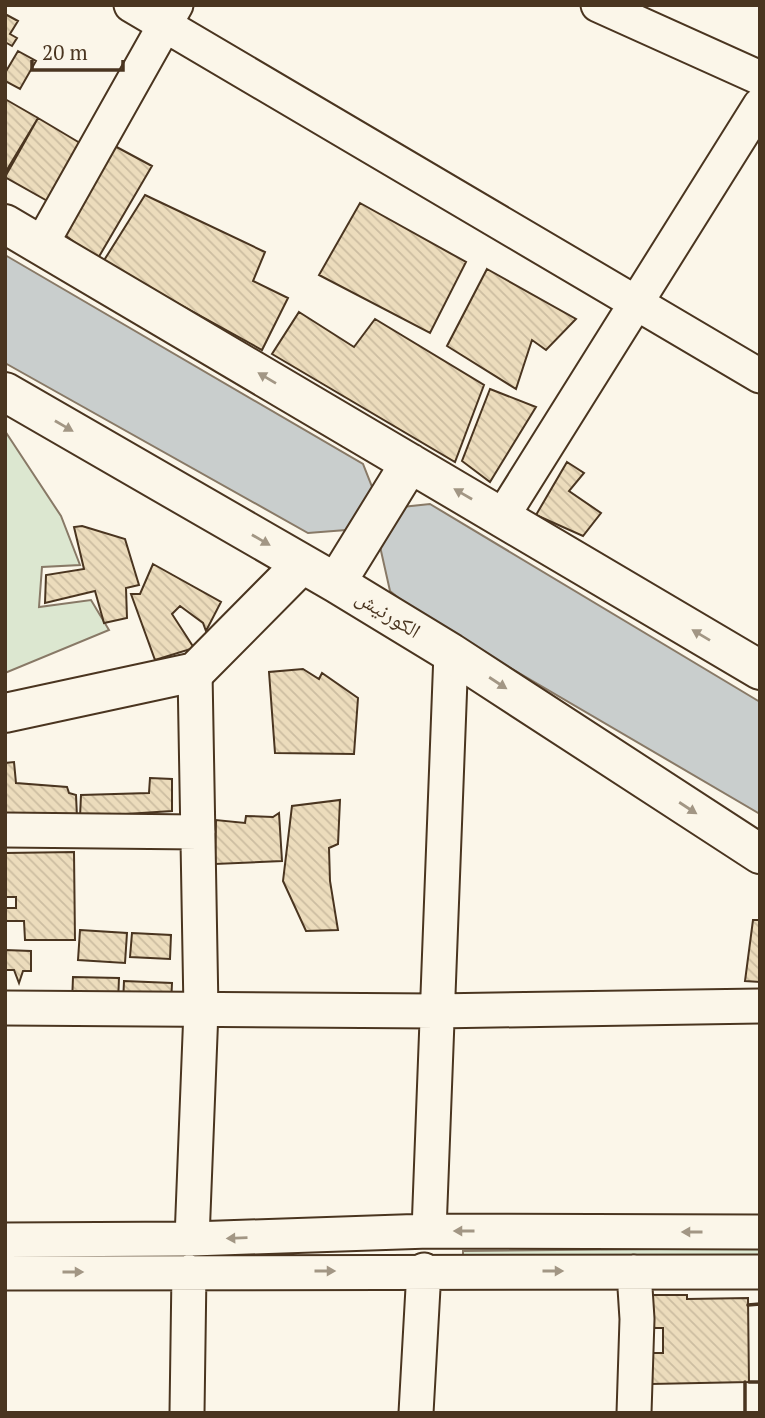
<svg xmlns="http://www.w3.org/2000/svg" width="765" height="1418" font-family="'PT Serif','Noto Naskh Arabic',serif">
<style>
.green{fill:#dce7d0;stroke:#887966;stroke-width:2}
.water{fill:#c9cecd;stroke:#887966;stroke-width:2}
.building{fill:url(#building-back-hatch);stroke:#4a3520;stroke-width:2}
.lines{fill:none;stroke-linecap:round;stroke-linejoin:round}
.minor-casing{stroke:#4a3520;stroke-width:37}
.major-casing{stroke:#4a3520;stroke-width:42}
.minor{stroke:#fbf6e9;stroke-width:33}
.major{stroke:#fbf6e9;stroke-width:38}
.wall{stroke:#4a3520;stroke-width:3.5}
.oneway{fill:#a29684}
.labels{text-anchor:middle;stroke-width:5;stroke-linejoin:round;paint-order:stroke}
.street-label{font-size:21px;fill:#4a3520;stroke:#fbf6e9}
</style>
<defs>
<pattern id="building-back-hatch" width="6" height="6" patternUnits="userSpaceOnUse" patternTransform="scale(1.75)"><rect width="6" height="6" fill="#ecdcbc"/><path d="M-1 5l2 2M0 0l6 6M5-1l2 2" fill="none" stroke="#ccbda1"/></pattern>
</defs>
<rect width="100%" height="100%" fill="#fbf6e9"/>
<!-- green -->
<path class="green" d="M 5,431 L 61,516 L 80,565 L 42,567 L 39,607 L 91,600 L 109,630 L 5,673 Z
M 760,1248 L 760,1256 L 463,1259 L 463,1251 Z"/>
<!-- water -->
<path class="water" d="M 5,255 L 363,464 L 376,497 L 359,529 L 308,533 L 5,363 Z
M 430,504 L 760,702 L 760,814 L 418,614 L 390,591 L 379,542 L 402,507 Z"/>
<!-- building -->
<path class="building" d="M 5,14 L 18,21 L 10,34 L 17,38 L 12,46 L 5,42 Z
M 18,51 L 36,61 L 20,89 L 5,81 L 5,73 Z
M 5,99 L 38,118 L 5,173 Z
M 38,118 L 85,146 L 51,203 L 5,177 Z
M 111,144 L 152,166 L 97,260 L 61,232 Z
M 145,195 L 265,252 L 253,281 L 288,298 L 262,350 L 103,262 Z
M 360,203 L 466,262 L 430,333 L 319,275 Z
M 487,269 L 576,319 L 546,350 L 532,340 L 516,389 L 447,346 Z
M 299,312 L 354,347 L 375,319 L 484,385 L 455,462 L 272,354 Z
M 490,389 L 536,407 L 490,482 L 462,461 Z
M 567,462 L 584,473 L 569,491 L 601,513 L 583,536 L 536,515 Z
M 82,526 L 125,539 L 139,585 L 126,588 L 127,618 L 104,623 L 95,591 L 45,603 L 46,575 L 84,569 L 74,527 Z
M 153,564 L 221,602 L 206,631 L 203,623 L 180,606 L 172,614 L 194,648 L 155,660 L 131,594 L 140,594 Z
M 303,669 L 319,679 L 322,673 L 358,698 L 354,754 L 275,753 L 269,672 Z
M 14,762 L 16,783 L 67,787 L 69,793 L 76,795 L 77,817 L 5,817 L 5,763 Z
M 150,778 L 172,779 L 172,811 L 80,817 L 81,795 L 149,793 Z
M 340,800 L 338,844 L 329,848 L 330,881 L 338,930 L 306,931 L 283,881 L 292,806 Z
M 279,813 L 282,861 L 215,864 L 216,820 L 245,823 L 246,816 L 273,817 Z
M 74,852 L 75,940 L 25,940 L 24,921 L 5,921 L 5,908 L 16,908 L 16,897 L 5,897 L 5,853 Z
M 753,920 L 760,920 L 760,982 L 745,981 Z
M 80,930 L 127,933 L 125,963 L 78,960 Z
M 132,933 L 171,935 L 170,959 L 130,957 Z
M 5,950 L 31,951 L 31,971 L 23,971 L 19,983 L 14,970 L 5,970 Z
M 73,977 L 119,978 L 118,1003 L 72,1003 Z
M 124,981 L 172,983 L 171,1006 L 123,1004 Z
M 653,1295 L 687,1295 L 687,1299 L 748,1298 L 749,1382 L 651,1384 L 651,1353 L 663,1353 L 663,1328 L 653,1328 Z"/>
<g class="lines">
<defs>
<path id="minor" d="M 131,5 L 760,376
M 598,5 L 760,78
M 41,245 L 176,5
M 502,517 L 760,105
M 5,830 L 198,832
M 5,1008 L 435,1011 L 760,1006
M 429,1231 L 451,653
M 192,1239 L 201,1010 L 195,672
M 5,1240 L 192,1239 L 429,1231 L 760,1232
M 634,1272 L 637,1319 L 634,1413
M 5,1273 L 760,1272
M 187,1413 L 189,1272
M 416,1413 L 424,1270"/>
<path id="major" d="M 5,224 L 760,670
M 5,392 L 336,583 L 451,653 L 760,854
M 336,583 L 410,463
M 5,713 L 195,672 L 302,564"/>
</defs>
<!-- minor casing -->
<use href="#minor" class="minor-casing"/>
<!-- major casing -->
<use href="#major" class="major-casing"/>
<!-- minor -->
<use href="#minor" class="minor"/>
<!-- major -->
<use href="#major" class="major"/>
<!-- wall -->
<path class="wall" d="M 748,1305 L 760,1304
M 745,1382 L 745,1413
M 749,1382 L 760,1382"/>
</g>
<!-- one-way arrows -->
<defs><path id="oneway-solid" d="M-6-.8H1V-3.2L6.5 0L1 3.2V.8H-6Z" transform="scale(1.75)"/></defs>
<g class="oneway">
<use href="#oneway-solid" transform="translate(267 378) rotate(-149)"/>
<use href="#oneway-solid" transform="translate(64 426) rotate(30)"/>
<use href="#oneway-solid" transform="translate(463 494) rotate(-150)"/>
<use href="#oneway-solid" transform="translate(261 540) rotate(30)"/>
<use href="#oneway-solid" transform="translate(701 635) rotate(-149)"/>
<use href="#oneway-solid" transform="translate(498 683) rotate(33)"/>
<use href="#oneway-solid" transform="translate(688 808) rotate(33)"/>
<use href="#oneway-solid" transform="translate(464 1231) rotate(-180)"/>
<use href="#oneway-solid" transform="translate(692 1232) rotate(-180)"/>
<use href="#oneway-solid" transform="translate(237 1238) rotate(178)"/>
<use href="#oneway-solid" transform="translate(325 1271)"/>
<use href="#oneway-solid" transform="translate(553 1271)"/>
<use href="#oneway-solid" transform="translate(73 1272)"/>
</g>
<g class="labels">
<!-- street labels -->
<g class="street-label">
<text transform="translate(388 614) rotate(32)" y="7">الكورنيش</text>
</g>
</g>
<!-- border -->
<rect width="765" height="1418" fill="none" stroke="#4a3520" stroke-width="14"/>
<!-- scale -->
<path d="M32 60v10h91v-10" fill="none" stroke="#4a3520" stroke-width="3.5"/>
<text x="42" y="60" font-size="21" fill="#4a3520" stroke="#fbf6e9" stroke-width="5" paint-order="stroke">20 m</text>
</svg>
